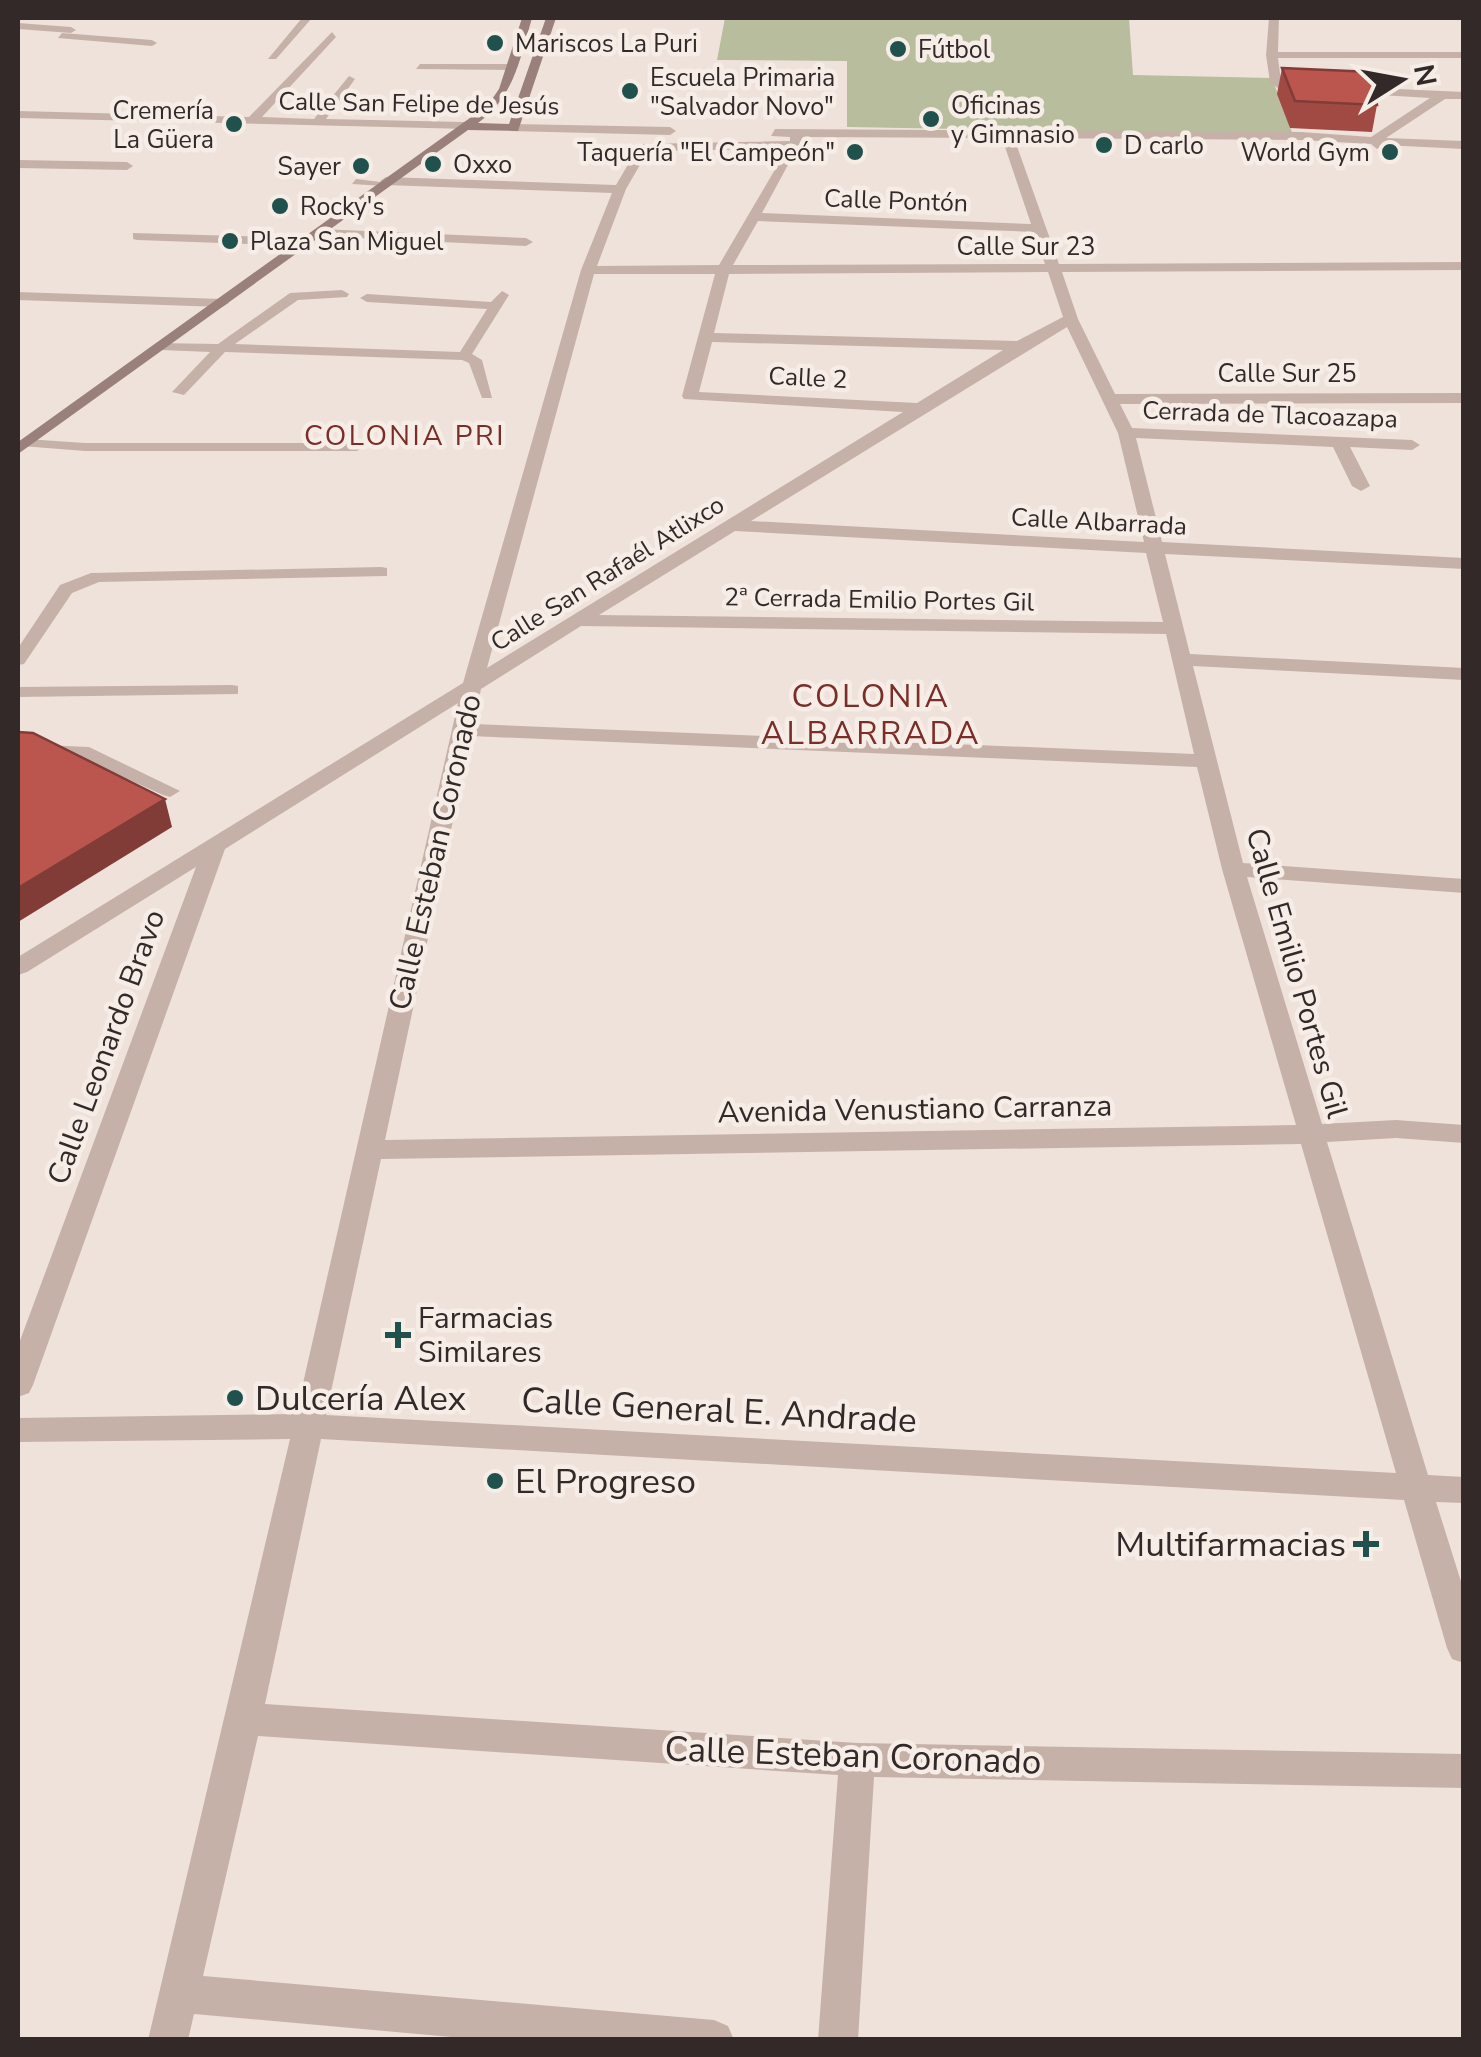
<svg xmlns="http://www.w3.org/2000/svg" width="1481" height="2057" font-family="'Nunito Sans',sans-serif">
<style>
.green{fill:#b7bd9d}
.lines{fill:none;stroke-linecap:round;stroke-linejoin:round}
.lane{fill:#c6b1a8;fill-rule:evenodd}
.street{fill:#c6b1a8;fill-rule:evenodd}
.secondary{fill:#99807a;fill-rule:evenodd}
.wall{fill:#a04a43}
.shaded-wall{fill:#823c37}
.building{fill:#ba564e;stroke:#823c37;stroke-width:2.5}
.poi-dot{fill:#21514c;stroke:#f7ede7;stroke-width:4}
.labels{text-anchor:middle;stroke-width:9;stroke-linejoin:round;paint-order:stroke}
.far-poi-label{font-size:25px;fill:#332928;stroke:#f7ede7;text-anchor:start}
.far-street-label{font-size:25px;fill:#332928;stroke:#f7ede7}
.far-neighbourhood-label{font-size:28px;letter-spacing:2.5px;fill:#7b2e28;stroke:#f7ede7}
.street-label{font-size:30px;fill:#332928;stroke:#f7ede7}
.poi-label{font-size:30px;fill:#332928;stroke:#f7ede7;text-anchor:start}
.neighbourhood-label{font-size:32px;letter-spacing:2.5px;fill:#7b2e28;stroke:#f7ede7}
.near-poi-label{font-size:35px;fill:#332928;stroke:#f7ede7;text-anchor:start}
.near-street-label{font-size:35px;fill:#332928;stroke:#f7ede7}
</style>
<rect width="100%" height="100%" fill="#efe2db"/>
<!-- green -->
<path class="green" d="M 725,18 L 1129,18 L 1133,75 L 1272,78 L 1293,135 L 847,127 L 847,61 L 717,60 Z"/>
<g class="lines">
<!-- lane -->
<path class="lane" d="M 356,179 L 389,183 L 383,186 L 352,184 Z
M 133,233 L 308,238 L 314,242 L 308,246 L 137,240 L 133,239 Z
M 342,290 L 349,294 L 347,297 L 298,300 L 235,344 L 460,352 L 487,309 L 367,302 L 360,298 L 367,294 L 491,302 L 502,291 L 509,295 L 472,354 L 482,360 L 492,398 L 482,398 L 469,363 L 462,360 L 225,352 L 184,395 L 172,392 L 210,352 L 161,350 L 156,349 L 156,343 L 218,344 L 290,293 Z
M 18,292 L 222,299 L 229,303 L 222,307 L 18,300 Z
M 26,439 L 85,443 L 357,443 L 364,447 L 357,451 L 85,451 L 21,446 L 19,443 Z
M 381,567 L 387,568 L 387,576 L 99,582 L 72,593 L 24,664 L 18,665 L 18,648 L 60,585 L 91,573 Z
M 232,685 L 238,686 L 238,694 L 18,697 L 18,687 Z
M 18,744 L 89,747 L 180,791 L 170,797 L 163,795 L 79,757 L 18,756 Z"/>
<!-- street -->
<path class="street" d="M 302,18 L 312,18 L 276,59 L 268,59 Z
M 1269,18 L 1279,18 L 1278,52 L 1464,52 L 1464,58 L 1278,58 L 1281,81 L 1286,84 L 1464,92 L 1464,99 L 1445,99 L 1386,138 L 1464,141 L 1464,149 L 1383,145 L 1377,149 L 1371,144 L 1301,140 L 1014,138 L 1059,264 L 1464,262 L 1464,270 L 1062,272 L 1078,319 L 1115,394 L 1464,393 L 1464,403 L 1120,404 L 1132,428 L 1412,440 L 1420,445 L 1412,450 L 1350,447 L 1370,486 L 1361,491 L 1352,486 L 1333,447 L 1136,438 L 1162,542 L 1464,558 L 1464,569 L 1165,554 L 1190,654 L 1464,668 L 1464,680 L 1193,666 L 1243,863 L 1464,879 L 1464,893 L 1247,877 L 1322,1124 L 1396,1120 L 1464,1125 L 1464,1143 L 1396,1138 L 1327,1142 L 1428,1475 L 1464,1477 L 1464,1503 L 1436,1502 L 1464,1591 L 1464,1663 L 1452,1659 L 1447,1648 L 1404,1500 L 321,1439 L 265,1704 L 857,1743 L 1464,1754 L 1464,1788 L 874,1777 L 858,2040 L 818,2040 L 838,1775 L 258,1736 L 203,1976 L 714,2020 L 728,2026 L 734,2040 L 485,2040 L 194,2014 L 188,2040 L 148,2040 L 290,1439 L 18,1442 L 18,1418 L 296,1414 L 458,703 L 225,849 L 33,1385 L 29,1393 L 18,1397 L 18,1346 L 196,867 L 27,972 L 18,975 L 18,957 L 463,683 L 581,270 L 612,193 L 386,185 L 380,181 L 386,177 L 616,185 L 640,144 L 790,141 L 790,137 L 771,136 L 775,129 L 1301,132 L 1371,137 L 1430,98 L 1279,89 L 1270,82 L 1266,55 ZM 803,137 L 1002,138 L 1031,224 L 762,213 ZM 787,149 L 719,265 L 597,266 L 626,189 L 648,151 ZM 758,221 L 1034,232 L 1045,264 L 733,265 ZM 1048,272 L 1063,317 L 1017,341 L 714,333 L 729,274 ZM 594,274 L 715,274 L 682,396 L 684,399 L 903,412 L 487,668 ZM 1067,327 L 1118,433 L 1144,542 L 751,521 ZM 712,342 L 1003,350 L 917,403 L 699,392 ZM 735,531 L 1146,553 L 1163,622 L 599,615 ZM 581,626 L 1166,634 L 1194,754 L 474,724 L 481,689 ZM 471,736 L 1197,767 L 1222,869 L 1296,1125 L 385,1140 ZM 1301,1144 L 1396,1473 L 326,1415 L 381,1159 Z
M 18,23 L 71,27 L 76,30 L 71,33 L 18,29 Z
M 332,32 L 336,37 L 262,117 L 314,119 L 349,76 L 355,79 L 326,119 L 464,122 L 468,129 L 18,118 L 18,111 L 249,117 Z
M 62,33 L 152,40 L 157,43 L 152,46 L 58,38 Z
M 420,64 L 512,64 L 518,67 L 512,70 L 416,69 Z
M 514,124 L 670,127 L 676,131 L 670,135 L 510,131 Z
M 18,160 L 127,162 L 133,166 L 127,170 L 18,168 Z
M 320,229 L 526,238 L 533,242 L 526,246 L 315,236 L 315,230 Z"/>
<!-- secondary -->
<path class="secondary" d="M 522,18 L 532,18 C 520,59 514,97 478,123 L 509,124 L 546,18 L 556,18 L 518,131 L 468,130 L 18,454 L 18,442 L 488,105 L 499,89 Z"/>
</g>
<!-- wall -->
<path class="wall" d="M 1282,68 L 1377,105 L 1372,132 L 1290,128 L 1277,94 Z"/>
<!-- shaded-wall -->
<path class="shaded-wall" d="M 165,799 L 172,827 L 18,922 L 18,888 Z"/>
<!-- building -->
<path class="building" d="M 1282,68 L 1372,72 L 1377,105 L 1295,101 Z
M 18,732 L 33,733 L 165,799 L 18,888 Z"/>
<!-- markers -->
<g class="poi-dot">
<circle cx="495" cy="43" r="10"/>
<circle cx="898" cy="49" r="10"/>
<circle cx="630" cy="91" r="10"/>
<circle cx="931" cy="119" r="10"/>
<circle cx="234" cy="124" r="10"/>
<circle cx="1104" cy="145" r="10"/>
<circle cx="855" cy="152" r="10"/>
<circle cx="1390" cy="152" r="10"/>
<circle cx="433" cy="164" r="10"/>
<circle cx="361" cy="166" r="10"/>
<circle cx="280" cy="206" r="10"/>
<circle cx="230" cy="241" r="10"/>
<path d="M393 1320h10v10h10v10h-10v10h-10v-10h-10v-10h10z"/>
<circle cx="235" cy="1398" r="10"/>
<circle cx="495" cy="1481" r="10"/>
<path d="M1361 1529h10v10h10v10h-10v10h-10v-10h-10v-10h10z"/>
</g>
<g class="labels">
<!-- far-poi labels -->
<g class="far-poi-label">
<text x="515" y="52">Mariscos La Puri</text>
<text x="918" y="58">Fútbol</text>
<text x="650" y="86">Escuela Primaria<tspan x="650" dy="29">"Salvador Novo"</tspan></text>
<text x="951" y="114">Oficinas<tspan x="951" dy="29">y Gimnasio</tspan></text>
<text x="214" y="119" text-anchor="end">Cremería<tspan x="214" dy="29">La Güera</tspan></text>
<text x="1124" y="154">D carlo</text>
<text x="835" y="161" text-anchor="end">Taquería "El Campeón"</text>
<text x="1370" y="161" text-anchor="end">World Gym</text>
<text x="453" y="173">Oxxo</text>
<text x="341" y="175" text-anchor="end">Sayer</text>
<text x="300" y="215">Rocky's</text>
<text x="250" y="250">Plaza San Miguel</text>
</g>
<!-- far-street labels -->
<g class="far-street-label">
<text transform="translate(419 103) rotate(1)" y="9">Calle San Felipe de Jesús</text>
<text transform="translate(896 200) rotate(2)" y="9">Calle Pontón</text>
<text x="1026" y="255">Calle Sur 23</text>
<text x="1287" y="382">Calle Sur 25</text>
<text transform="translate(808 377) rotate(3)" y="9">Calle 2</text>
<text transform="translate(1270 414) rotate(2)" y="9">Cerrada de Tlacoazapa</text>
<text transform="translate(1099 521) rotate(3)" y="9">Calle Albarrada</text>
<text transform="translate(607 573) rotate(-32)" y="9">Calle San Rafaél Atlixco</text>
<text transform="translate(879 599) rotate(1)" y="9">2ª Cerrada Emilio Portes Gil</text>
</g>
<!-- far-neighbourhood labels -->
<g class="far-neighbourhood-label">
<text x="405" y="445">COLONIA PRI</text>
</g>
<!-- street labels -->
<g class="street-label">
<text transform="translate(435 852) rotate(-77)" y="10">Calle Esteban Coronado</text>
<text transform="translate(1297 973) rotate(74)" y="10">Calle Emilio Portes Gil</text>
<text transform="translate(106 1047) rotate(-70)" y="10">Calle Leonardo Bravo</text>
<text transform="translate(915 1109) rotate(-1)" y="10">Avenida Venustiano Carranza</text>
</g>
<!-- poi labels -->
<g class="poi-label">
<text x="418" y="1328">Farmacias<tspan x="418" dy="34">Similares</tspan></text>
</g>
<!-- neighbourhood labels -->
<g class="neighbourhood-label">
<text x="871" y="707">COLONIA<tspan x="871" dy="37">ALBARRADA</tspan></text>
</g>
<!-- near-poi labels -->
<g class="near-poi-label">
<text x="255" y="1410">Dulcería Alex</text>
<text x="515" y="1493">El Progreso</text>
<text x="1346" y="1556" text-anchor="end">Multifarmacias</text>
</g>
<!-- near-street labels -->
<g class="near-street-label">
<text transform="translate(719 1410) rotate(3)" y="12">Calle General E. Andrade</text>
<text transform="translate(853 1755) rotate(2)" y="12">Calle Esteban Coronado</text>
</g>
</g>
<!-- border -->
<rect width="1481" height="2057" fill="none" stroke="#332928" stroke-width="40"/>
<!-- north arrow -->
<g transform="translate(1401 80) rotate(79)" stroke="#f7ede7" stroke-width="8" paint-order="stroke">
<path d="M0-8L18 38L0 25L-18 38Z" fill="#332928"/>
<text y="-15" font-size="28" font-weight="bold" text-anchor="middle" fill="#332928">N</text>
</g>
</svg>
